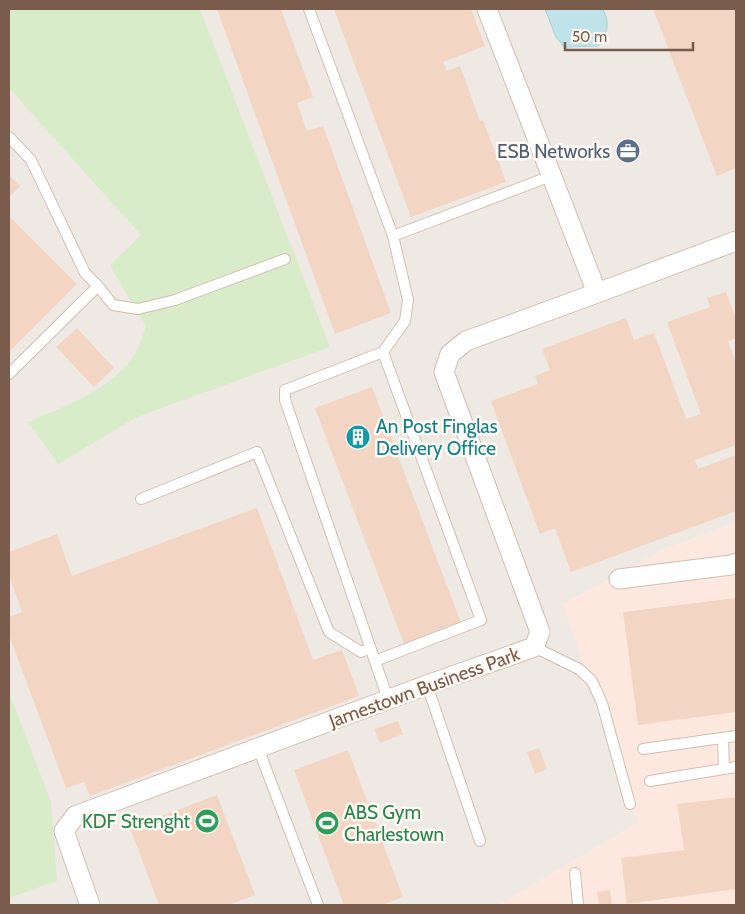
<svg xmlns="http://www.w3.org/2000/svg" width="745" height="914" font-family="Cabin,sans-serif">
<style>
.commercial{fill:#fde8e0}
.industrial{fill:#efe9e4}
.green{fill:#d8ecc9}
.water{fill:#bfe3e8;stroke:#a5d3da}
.building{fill:#f3d5c3}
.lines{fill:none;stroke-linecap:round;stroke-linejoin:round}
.service-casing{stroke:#d1beb0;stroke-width:12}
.minor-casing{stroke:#d1beb0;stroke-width:21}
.service{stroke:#fff;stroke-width:10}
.minor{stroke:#fff;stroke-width:19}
.labels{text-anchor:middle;stroke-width:5;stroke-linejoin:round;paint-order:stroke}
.service-label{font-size:19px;fill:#4e5e75;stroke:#fffaf3;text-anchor:end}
.culture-label{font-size:19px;fill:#0d838f;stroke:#fffaf3;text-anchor:start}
.street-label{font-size:19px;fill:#7a5c4d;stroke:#fffaf3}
.leisure-label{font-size:19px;fill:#27864d;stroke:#fffaf3;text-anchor:start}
</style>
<rect width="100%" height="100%" fill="#fdf6ec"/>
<!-- commercial -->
<path class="commercial" d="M 736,523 L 736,905 L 499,905 L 639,822 L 563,604 L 667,548 Z"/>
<!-- industrial -->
<path class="industrial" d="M 9,9 L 736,9 L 736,523 L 667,548 L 563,604 L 639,822 L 499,905 L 9,905 Z"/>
<!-- green -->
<path class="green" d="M 9,9 L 200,9 L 330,347 L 137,417 L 58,464 L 28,422 C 64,406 108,392 132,358 C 139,350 142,337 146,327 L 110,265 L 141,235 L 9,88 Z
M 9,692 L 51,802 L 57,881 L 9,898 Z"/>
<!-- water -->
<path class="water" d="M 545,9 L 603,9 C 611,28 607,29 598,46 L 564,47 L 556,37 Z"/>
<!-- building -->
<path class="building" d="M 217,9 L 281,9 L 313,97 L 297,103 L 307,131 L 323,126 L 391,313 L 335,334 Z
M 334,9 L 471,9 L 485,46 L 443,62 L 447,71 L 460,66 L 480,121 L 483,120 L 506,182 L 411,217 Z
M 653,9 L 736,9 L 736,168 L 717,176 Z
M 9,175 L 20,186 L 9,197 Z
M 9,216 L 77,284 L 9,352 Z
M 726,292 L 736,319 L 736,338 L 728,341 L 736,363 L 736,445 L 695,460 L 698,469 L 736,455 L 736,511 L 571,572 L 555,528 L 540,534 L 491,401 L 538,384 L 535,376 L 550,370 L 542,349 L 626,318 L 634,340 L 654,333 L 686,419 L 701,414 L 667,322 L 710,307 L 707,298 Z
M 77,328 L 114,368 L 94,387 L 56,347 Z
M 372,387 L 461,623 L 404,644 L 315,408 Z
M 257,508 L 313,660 L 342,650 L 359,696 L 90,796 L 84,782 L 66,788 L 9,635 L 9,617 L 22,612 L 9,575 L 9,552 L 57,534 L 72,576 Z
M 736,598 L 736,712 L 638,725 L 623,612 Z
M 398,721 L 403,734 L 380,743 L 374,729 Z
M 539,748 L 547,769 L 535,774 L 527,752 Z
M 348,750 L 403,897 L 382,905 L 344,905 L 294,770 Z
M 217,795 L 255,895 L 228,905 L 159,905 L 130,828 Z
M 736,797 L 736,889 L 627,904 L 621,858 L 684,850 L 677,804 Z
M 610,890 L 612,905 L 599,905 L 597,892 Z"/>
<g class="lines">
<defs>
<path id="service" d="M 309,9 L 393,236 L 408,300 L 405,321 L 383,352 L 285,390 L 285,400 L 388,699
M 9,137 L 31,160 L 85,273 L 98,286 L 9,374
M 393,236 L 551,176
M 98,286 L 113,305 L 138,309 L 175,300 L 285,259
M 141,499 L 257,452 L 329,632 L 361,652 L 370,648
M 534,647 L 579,669 L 592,681 L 602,703 L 630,804
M 375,661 L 481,620 L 383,352
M 427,685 L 480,841
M 723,738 L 724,769
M 258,748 L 318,905
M 643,749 L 736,736
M 650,781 L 736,767
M 575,873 L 578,905"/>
<path id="minor" d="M 597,293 L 736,241
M 619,579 L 731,565 L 736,563
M 90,905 L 64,831 L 75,816 L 427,685 L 534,647 L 540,632 L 444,372 L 450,354 L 466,341 L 597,293 L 487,9"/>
</defs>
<!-- service casing -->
<use href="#service" class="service-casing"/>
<!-- minor casing -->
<use href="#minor" class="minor-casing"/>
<!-- service -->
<use href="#service" class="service"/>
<!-- minor -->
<use href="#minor" class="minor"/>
</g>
<!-- icons -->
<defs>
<symbol id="office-disc" viewBox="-11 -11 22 22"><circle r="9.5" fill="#5c6f8a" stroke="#fffaf3"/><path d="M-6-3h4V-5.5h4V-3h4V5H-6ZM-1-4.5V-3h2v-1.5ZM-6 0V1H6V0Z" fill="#fff"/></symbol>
<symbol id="building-disc" viewBox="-11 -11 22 22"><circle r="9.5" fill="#0f9aa8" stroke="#fffaf3"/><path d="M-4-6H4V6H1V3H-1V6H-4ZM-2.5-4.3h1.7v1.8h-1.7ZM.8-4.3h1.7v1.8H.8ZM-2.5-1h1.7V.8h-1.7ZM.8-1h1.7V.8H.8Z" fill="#fff"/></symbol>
<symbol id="stadium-disc" viewBox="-11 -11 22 22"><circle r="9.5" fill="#2e9e5b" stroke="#fffaf3"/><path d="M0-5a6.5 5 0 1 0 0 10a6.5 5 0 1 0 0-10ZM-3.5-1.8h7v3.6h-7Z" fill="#fff"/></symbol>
</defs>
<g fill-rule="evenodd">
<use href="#office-disc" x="614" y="137" width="28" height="28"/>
<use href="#building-disc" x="344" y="423" width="28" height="28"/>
<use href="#stadium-disc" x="193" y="807" width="28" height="28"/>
<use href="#stadium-disc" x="313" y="809" width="28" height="28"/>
</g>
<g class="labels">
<!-- service labels -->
<g class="service-label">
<text x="610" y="158">ESB Networks</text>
</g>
<!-- culture labels -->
<g class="culture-label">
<text x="376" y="433">An Post Finglas<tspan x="376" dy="22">Delivery Office</tspan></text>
</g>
<!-- street labels -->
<g class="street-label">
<text transform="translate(424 687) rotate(-20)" y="7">Jamestown Business Park</text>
</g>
<!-- leisure labels -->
<g class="leisure-label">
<text x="344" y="819">ABS Gym<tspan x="344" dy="22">Charlestown</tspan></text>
<text x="190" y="828" text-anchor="end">KDF Strenght</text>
</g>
</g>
<!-- border -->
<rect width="745" height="914" fill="none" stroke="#7a5c4d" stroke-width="20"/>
<!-- scale -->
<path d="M565 42v8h128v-8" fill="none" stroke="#7a5c4d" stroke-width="2.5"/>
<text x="572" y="42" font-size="15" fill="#7a5c4d" stroke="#fffaf3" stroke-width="4" paint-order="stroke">50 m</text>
</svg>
